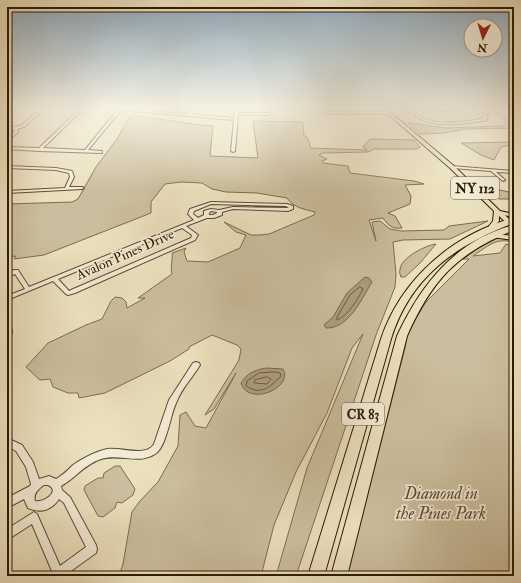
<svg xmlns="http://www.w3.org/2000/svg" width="521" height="583" font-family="'IM FELL Double Pica',serif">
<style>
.green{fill:#cbbe9e;stroke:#7d6c50}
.water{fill:#ab9c7e;stroke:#79684d}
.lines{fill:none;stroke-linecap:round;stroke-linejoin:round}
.shore{stroke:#6d5a40;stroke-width:1}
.minor-casing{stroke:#5e4b32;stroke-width:2}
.major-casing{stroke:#2f1903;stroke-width:2}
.highway-casing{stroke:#2f1903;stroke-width:2}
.minor{fill:#f2ebd5;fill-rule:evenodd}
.major{fill:#ebe0be;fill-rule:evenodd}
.highway{fill:#ebe0be;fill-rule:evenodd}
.labels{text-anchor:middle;stroke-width:3.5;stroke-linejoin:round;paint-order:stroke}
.shield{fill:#f2ebd5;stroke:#6a5842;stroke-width:1}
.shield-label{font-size:13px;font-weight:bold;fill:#2f1903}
.street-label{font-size:14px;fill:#2f1903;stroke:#f2ebd5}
.near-park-label{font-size:17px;font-style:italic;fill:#5e4b32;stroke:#f2ebd5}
</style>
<rect width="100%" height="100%" fill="#ebe0be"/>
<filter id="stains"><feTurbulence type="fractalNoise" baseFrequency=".005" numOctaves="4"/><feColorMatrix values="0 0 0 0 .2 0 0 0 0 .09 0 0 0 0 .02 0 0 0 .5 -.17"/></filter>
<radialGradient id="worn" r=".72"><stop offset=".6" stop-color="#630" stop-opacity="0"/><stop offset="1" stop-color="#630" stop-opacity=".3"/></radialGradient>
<!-- green -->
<path class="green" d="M 490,108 C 499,109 508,120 514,125 L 514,128 L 466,129 L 444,133 L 420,134 L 408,123 L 447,128 L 503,126 L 507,122 Z
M 131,115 L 199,125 L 213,126 L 210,156 L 258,158 L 253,121 L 303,122 L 304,136 L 307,137 L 311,148 L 367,150 L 363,147 L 370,139 L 414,140 L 420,147 L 417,149 L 374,149 L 368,152 L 322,153 L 319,155 L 327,159 L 322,161 L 323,163 L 348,166 L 350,173 L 414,181 L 424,184 L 405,185 L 411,196 L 410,204 L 388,213 L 395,216 L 402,228 C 392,229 389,226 383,218 L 369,220 L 376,241 L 372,222 L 380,221 L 390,229 L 402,231 L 444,230 L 449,226 L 488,221 L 450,239 L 403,240 L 393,242 L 396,274 L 395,287 L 376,335 L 296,576 L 276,576 L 307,468 L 363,334 L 352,348 L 327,413 L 296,472 L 274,525 L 261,576 L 119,576 L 123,564 L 132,512 L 140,501 L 158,482 L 178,446 L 180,415 L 186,412 L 195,426 L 206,428 L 236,373 L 214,409 L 205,415 L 239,360 L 241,349 L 237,345 L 212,335 L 189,347 L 189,349 L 170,361 L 105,393 L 79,398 L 78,393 L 68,393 L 53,387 L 50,379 L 40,380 L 26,367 L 48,343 L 86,325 L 102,319 L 111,301 L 115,297 L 122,298 L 126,302 L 127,308 L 145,298 L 138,298 L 172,274 C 170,266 173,260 172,253 L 186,248 L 184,252 L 187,261 L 208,262 L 240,248 L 246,235 L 236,232 L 224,222 L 251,235 L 260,235 L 269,234 L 314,215 L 315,212 C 304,209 294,208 287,198 L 257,193 L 226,192 L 212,189 L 202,183 L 181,182 L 165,184 L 151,202 L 151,213 L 44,255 L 14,259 L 16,256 L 7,257 L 7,204 L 72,202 L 78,199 L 96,167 L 117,139 Z
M 514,142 L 514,144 L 501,147 L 494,160 L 481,155 L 461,143 Z
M 495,189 L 509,192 L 514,191 L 514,199 L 499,199 L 492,191 Z
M 498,238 L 514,240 L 514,243 C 497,236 487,247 473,256 L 500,253 L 506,244 L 514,246 L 514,576 L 347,576 L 405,348 L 408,331 L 426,302 L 469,259 L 463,259 L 480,247 Z
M 436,244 L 420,263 L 405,277 L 401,277 C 400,274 399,272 400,270 C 400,258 426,245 436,244 Z
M 115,466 L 120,466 L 135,489 L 133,495 L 122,503 L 117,502 L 115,508 L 103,517 L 98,516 L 84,490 L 85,486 L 98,478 L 103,478 L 104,473 Z"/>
<!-- water -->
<path class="water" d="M 365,277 L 369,278 L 372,282 C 362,298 349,329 326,328 L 324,325 L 333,317 L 347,293 Z
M 266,368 L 283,369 C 294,388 248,407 241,383 C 247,373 255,370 266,368 Z"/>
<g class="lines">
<!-- shore -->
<path class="shore" d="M 360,287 L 363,289 C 357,300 349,315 337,320 L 337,317 L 350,295 Z
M 276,372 L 280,373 L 281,376 C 270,387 261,396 246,386 L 247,381 L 259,373 Z
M 267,377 L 271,379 L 267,384 L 254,383 L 255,380 Z"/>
<defs>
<path id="minor" d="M 42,108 L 45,108 L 24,127 L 17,129 L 18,132 L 7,141 L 7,138 L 15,131 L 14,129 L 7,131 L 7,129 L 22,125 Z
M 81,108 L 84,108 L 43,148 L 85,150 L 119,108 L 187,114 L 195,108 L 198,108 L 191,114 L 234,118 L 235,108 L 238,108 L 238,113 L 268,113 L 270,114 L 268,115 L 238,115 L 235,151 L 233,152 L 231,151 L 234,120 L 121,110 L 88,150 L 101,151 L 102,151 L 102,153 L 39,151 L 7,149 L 7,147 L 39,148 Z
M 302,108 L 309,108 L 327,112 L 389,112 L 391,113 L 389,114 L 327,114 Z
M 422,108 L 446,109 L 448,110 L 446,111 L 425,110 L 419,116 C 437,126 464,123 484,118 L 484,117 L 473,108 L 477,108 L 488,117 L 486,120 C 466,124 433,129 415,116 Z
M 511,108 L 514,108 L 514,111 Z
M 7,166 L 56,168 L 72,171 L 74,177 L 69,187 L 82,187 L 84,188 L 82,189 L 7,193 L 7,191 L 65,188 L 70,177 L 69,173 L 56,170 L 7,168 Z
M 451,166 L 514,171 L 514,173 L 496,172 L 504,179 L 505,180 L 503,181 L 491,171 L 452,168 L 450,167 Z
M 211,202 L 287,204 L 293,206 L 293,209 L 288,211 L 233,209 L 222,212 L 222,215 L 214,218 L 207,218 L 186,226 L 198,235 L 195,240 L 75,293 L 68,295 L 66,294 L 53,281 L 7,300 L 7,296 L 25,289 L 15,274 L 7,277 L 7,273 L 14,270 L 18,270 L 29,287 L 194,220 L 188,214 L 190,209 ZM 211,204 L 286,206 L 289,208 L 233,207 L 219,210 L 211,209 L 204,211 L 204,215 L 198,218 L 193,214 L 194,211 ZM 211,211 L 217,212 L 217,213 L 213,215 L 209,215 L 209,213 ZM 182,228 L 192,235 L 191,238 L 71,290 L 69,291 L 58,279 Z
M 7,317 L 9,317 L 10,319 L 12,333 L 9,337 L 7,337 Z
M 196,362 L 199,363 L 200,365 C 193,377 182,388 177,401 C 170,414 167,447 155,454 C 139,465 119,453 101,459 C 83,465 76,478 61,486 L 62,490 L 70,497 L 96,545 L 97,549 L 96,553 L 64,576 L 54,576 L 32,524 L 7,540 L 7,529 L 34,512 L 37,514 L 60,566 L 86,547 L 64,503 L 59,499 C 51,511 40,513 28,508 L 24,499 L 7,508 L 7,498 L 30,486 L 31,484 L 26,467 L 16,451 L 7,446 L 7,438 L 22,445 L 33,462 L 39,479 L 49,476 L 56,479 C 63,475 68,470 73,465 C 83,458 95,452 107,449 C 119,447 141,455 150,448 C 151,448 154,444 154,444 L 169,400 L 193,363 ZM 44,485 L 48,485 C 61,491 44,503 35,501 C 33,494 38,489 44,485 Z"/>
<path id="major" d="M 381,108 L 385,108 L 454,166 L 500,211 L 514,214 L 514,218 L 505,215 L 514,224 L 514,229 L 512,228 L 499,216 L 499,221 L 495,226 L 496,228 L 493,230 L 491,229 L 489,226 L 493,221 L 494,211 L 450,168 Z
M 493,234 L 514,236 L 514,240 L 491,237 L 491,235 Z"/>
<path id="highway" d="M 514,218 L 514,223 C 456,245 410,277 391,339 L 324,576 L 308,576 L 381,339 C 401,279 453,234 514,218 Z
M 514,225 L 514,230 C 457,253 432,280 407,336 L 347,576 L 331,576 L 397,336 C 421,284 456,240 514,225 Z"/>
</defs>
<!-- minor casing -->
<use href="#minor" class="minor-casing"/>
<!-- major casing -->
<use href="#major" class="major-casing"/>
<!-- highway casing -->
<use href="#highway" class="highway-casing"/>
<!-- minor -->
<use href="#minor" class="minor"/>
<!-- major -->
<use href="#major" class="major"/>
<!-- highway -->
<use href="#highway" class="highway"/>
</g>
<!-- sky -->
<linearGradient id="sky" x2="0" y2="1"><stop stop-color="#8faabe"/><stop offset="0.57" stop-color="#f6f1e2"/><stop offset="1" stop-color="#f6f1e2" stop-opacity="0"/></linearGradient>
<rect width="521" height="190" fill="url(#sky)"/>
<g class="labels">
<!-- shield labels -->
<g class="shield">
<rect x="451" y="177" width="48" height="22" rx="3"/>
<rect x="342" y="403" width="42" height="22" rx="3"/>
</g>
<g class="shield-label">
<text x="475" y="193">NY 112</text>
<text x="363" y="419">CR 83</text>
</g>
<!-- street labels -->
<g class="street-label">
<text transform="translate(125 254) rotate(-24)" y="5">Avalon Pines Drive</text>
</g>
<!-- near-park labels -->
<g class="near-park-label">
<text x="441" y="499">Diamond in<tspan x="441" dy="20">the Pines Park</tspan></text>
</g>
</g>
<!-- margin -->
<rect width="521" height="583" fill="none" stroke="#ebe0be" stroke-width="24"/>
<rect x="8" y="8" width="505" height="567" fill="none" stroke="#2f1903" stroke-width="2"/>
<rect x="12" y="12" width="497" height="559" fill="none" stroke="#2f1903"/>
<!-- north arrow -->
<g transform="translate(483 38) rotate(185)"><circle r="19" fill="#f2ebd5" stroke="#a49781"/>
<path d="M0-3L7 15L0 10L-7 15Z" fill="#8f2418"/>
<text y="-6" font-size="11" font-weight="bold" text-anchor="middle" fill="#2f1903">N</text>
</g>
<rect width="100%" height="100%" filter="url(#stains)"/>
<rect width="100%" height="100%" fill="url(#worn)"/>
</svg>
